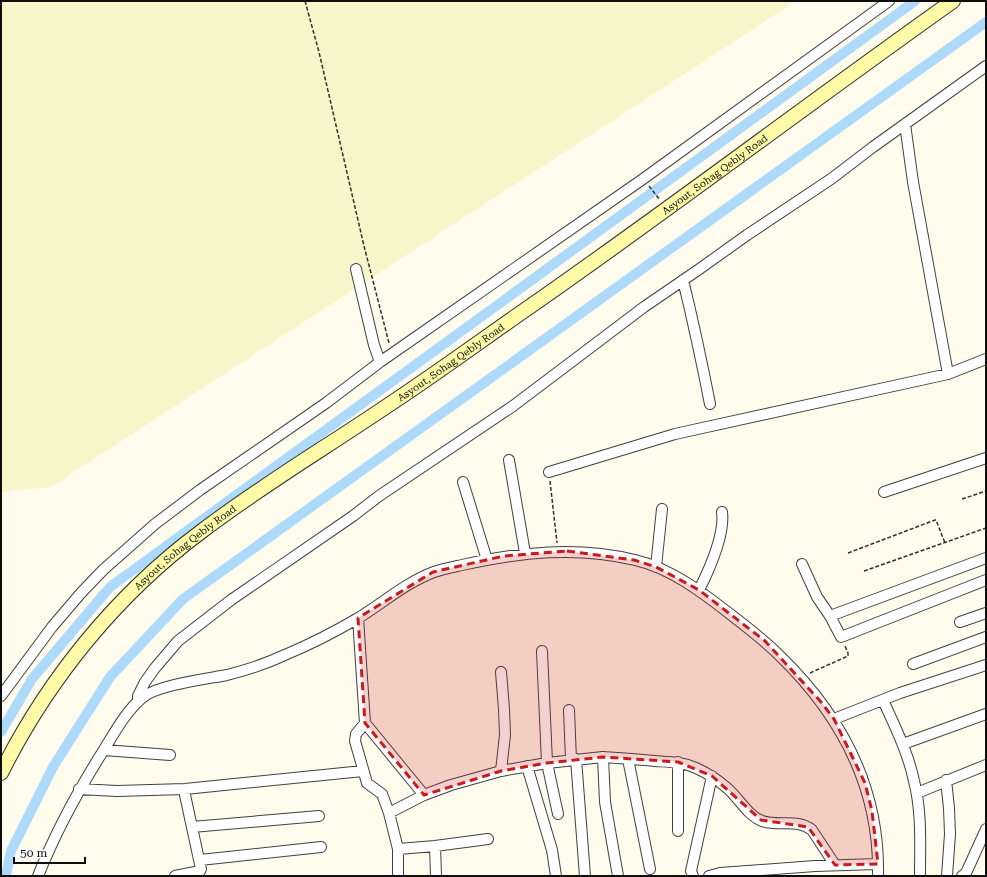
<svg xmlns="http://www.w3.org/2000/svg" width="987" height="877" font-family="'Roboto Serif',serif">
<style>
.farmland{fill:#f7f6cb}
.lines{fill:none;stroke-linecap:round;stroke-linejoin:round}
.canal{stroke:#addafb;stroke-width:10}
.minor-casing{stroke:#404040;stroke-width:12}
.secondary-casing{stroke:#2f2f2f;stroke-width:16}
.path{stroke:#2f2f2f;stroke-width:1.5;stroke-dasharray:4 2;stroke-linecap:butt}
.minor{stroke:#fff;stroke-width:10}
.secondary{stroke:#fffaa8;stroke-width:14}
.marked{fill:#c81b1a;fill-opacity:0.2;stroke:#c81b1a;stroke-width:3;stroke-dasharray:8 5;stroke-linejoin:round}
.labels{text-anchor:middle;stroke-width:4;stroke-linejoin:round;paint-order:stroke}
.street-label{font-size:10px;fill:#0d0d0d;stroke:#fff}
</style>
<rect width="100%" height="100%" fill="#fffced"/>
<!-- farmland -->
<path class="farmland" d="M 1,1 L 796,1 L 51,487 L 1,492 Z"/>
<g class="lines">
<!-- canal -->
<path class="canal" d="M 1,732 L 32,679 L 110,587 L 915,1
M 6,876 L 11,851 L 53,767 L 110,677 L 183,599 L 986,22"/>
<defs>
<path id="minor" d="M 905,124 L 913,182 L 948,374
M 356,269 L 374,345 L 380,362
M 683,280 C 693,321 702,363 710,404
M 509,460 L 525,553
M 549,472 L 675,434 L 948,374 L 986,359
M 463,482 L 487,560
M 884,492 L 986,458
M 986,558 L 830,616 L 841,637 L 986,580
M 802,564 L 817,597 L 830,616
M 656,567 L 662,509
M 699,590 C 709,570 725,535 722,512
M 358,618 L 365,723 L 424,795 L 451,785 L 501,771 L 547,763 L 603,757 L 605,802 L 618,876
M 960,622 L 986,613
M 542,651 L 547,763 L 558,814
M 913,664 L 986,637
M 501,672 L 504,709 L 505,735 L 501,771
M 1,696 L 52,627 L 81,593 L 103,570 L 155,524 L 200,490 L 326,403 L 380,362 L 643,179 L 889,1
M 883,700 C 895,727 908,752 914,781 C 922,812 920,844 920,876
M 138,702 L 138,696 L 145,682 L 155,668 L 178,641 L 231,600 L 353,516 L 379,496 L 513,406 L 644,307 L 698,270 L 747,235 L 831,179 L 873,147 L 986,66
M 569,710 L 571,760
M 834,719 L 900,693 L 986,665
M 365,723 L 356,734 L 355,741 L 367,783 L 382,794 L 389,813
M 903,744 L 986,714
M 104,750 L 170,755
M 603,757 C 620,758 638,759 655,761 C 669,762 683,762 696,768 C 707,773 718,780 727,788 C 739,798 747,815 762,821 C 779,827 797,818 812,830 L 835,865
M 576,759 L 585,876
M 628,759 L 650,869
M 527,766 L 552,850 L 556,876
M 946,780 L 949,808 L 950,834 L 947,876
M 79,789 L 117,791 L 185,789 L 363,771
M 917,793 L 986,765
M 192,827 L 319,816
M 678,831 L 678,762
M 435,846 L 488,839
M 398,849 L 435,846 L 436,876
M 200,860 L 321,847
M 38,876 C 56,831 79,789 105,748 C 116,730 127,710 143,697 C 158,685 206,679 227,675 C 247,670 268,663 287,654 C 311,644 338,630 360,617 C 384,602 407,582 434,572 C 443,569 453,567 462,565 C 520,552 577,546 635,560 C 670,568 702,592 730,614 C 747,627 764,640 779,655 C 841,715 880,788 878,876
M 175,876 L 200,871 L 201,869 L 185,795 L 185,789
M 398,876 L 398,849 L 389,813 L 424,795
M 693,876 L 691,871 L 712,776
M 709,876 L 720,873 L 815,866 L 878,864
M 962,876 L 966,873 L 986,829"/>
<g id="secondary">
<path id="s1" d="M 1,773 C 48,679 117,594 202,531 C 261,486 325,448 387,406 C 434,375 479,342 525,310 C 669,210 809,103 953,1"/>
</g>
</defs>
<!-- minor casing -->
<use href="#minor" class="minor-casing"/>
<!-- secondary casing -->
<use href="#secondary" class="secondary-casing"/>
<!-- path -->
<path class="path" d="M 305,1 L 319,52 L 364,246 L 389,343
M 649,186 L 660,200
M 550,481 L 557,543
M 962,499 L 986,491
M 848,553 L 935,520 L 936,520 L 945,543
M 864,571 L 986,528
M 810,673 L 848,656 L 848,653 L 845,646"/>
<!-- minor -->
<use href="#minor" class="minor"/>
<!-- secondary -->
<use href="#secondary" class="secondary"/>
</g>
<!-- marked area -->
<path class="marked" d="M 567,551 L 634,560 L 656,567 L 699,590 L 765,641 L 821,702 L 834,719 L 865,783 L 872,811 L 878,864 L 835,865 L 808,827 L 761,820 L 712,776 L 678,762 L 603,757 L 547,763 L 501,771 L 424,795 L 365,723 L 358,618 L 433,572 L 504,556 Z"/>
<g class="labels">
<!-- street labels -->
<g class="street-label">
<text dy="4" stroke="none"><textPath href="#s1" startOffset="942">Asyout, Sohag Qebly Road</textPath></text>
<text dy="4" stroke="none"><textPath href="#s1" startOffset="618">Asyout, Sohag Qebly Road</textPath></text>
<text dy="4" stroke="none"><textPath href="#s1" startOffset="294">Asyout, Sohag Qebly Road</textPath></text>
</g>
</g>
<!-- border -->
<rect width="987" height="877" fill="none" stroke="#0d0d0d" stroke-width="4"/>
<!-- scale -->
<path d="M14 857v6h71v-6" fill="none" stroke="#0d0d0d" stroke-width="2"/>
<text x="20" y="857" font-size="12" fill="#0d0d0d" stroke="#ffffff" stroke-width="3" paint-order="stroke">50 m</text>
</svg>
